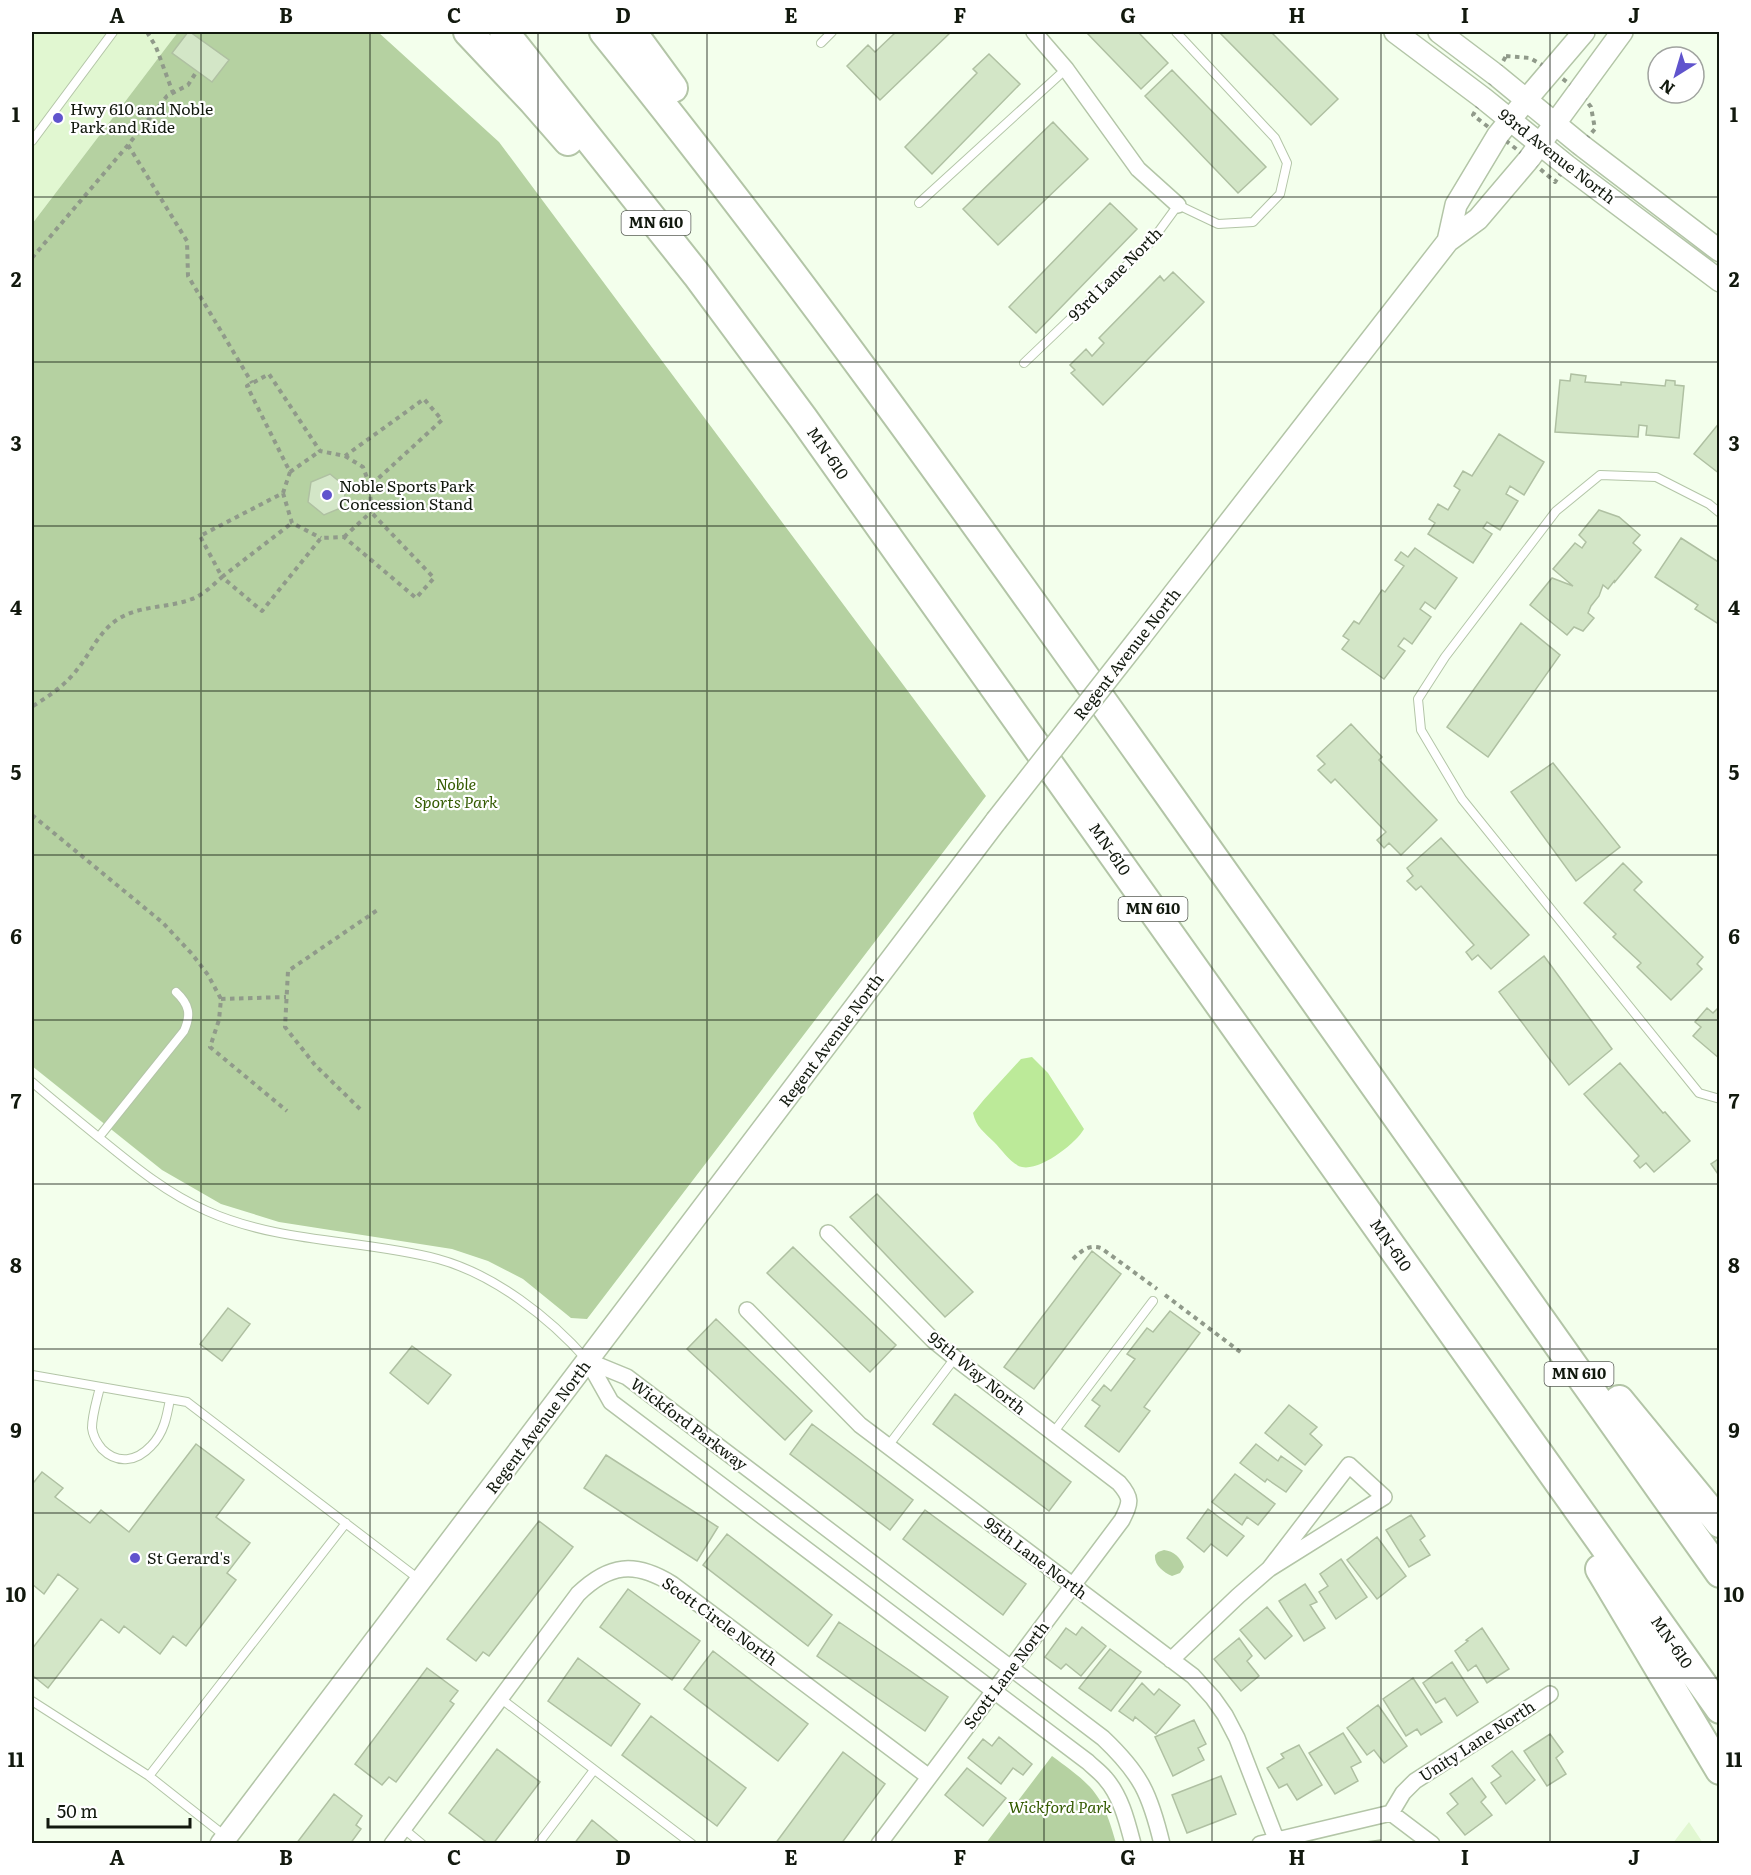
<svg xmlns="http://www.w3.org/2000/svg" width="1751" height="1875" font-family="Literata,serif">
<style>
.built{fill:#e1f7d1}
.green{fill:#b5d1a1}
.water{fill:#bcea99}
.building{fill:#d3e6c7;stroke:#afc0a2;stroke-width:1.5}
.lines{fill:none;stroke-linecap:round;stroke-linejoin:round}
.lane-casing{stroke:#b3c5a7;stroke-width:10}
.street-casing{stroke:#b3c5a7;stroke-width:18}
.secondary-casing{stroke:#b3c5a7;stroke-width:24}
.highway-casing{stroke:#b3c5a7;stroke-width:32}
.path{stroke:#909a8a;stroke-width:4;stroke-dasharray:4.5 4.5;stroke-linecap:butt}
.lane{stroke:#fff;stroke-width:8}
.street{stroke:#fff;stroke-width:15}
.secondary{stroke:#fff;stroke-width:21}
.highway{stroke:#fff;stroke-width:28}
.secondary-bridge-casing{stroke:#b3c5a7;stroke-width:24;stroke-linecap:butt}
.secondary-bridge{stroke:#fff;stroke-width:21}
.grid{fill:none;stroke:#12190e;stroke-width:1.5;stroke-opacity:0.55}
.poi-dot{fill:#6054cd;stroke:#fff;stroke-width:2}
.labels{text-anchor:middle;stroke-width:4.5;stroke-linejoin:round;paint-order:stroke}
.shield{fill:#fff;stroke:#595e56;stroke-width:1.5}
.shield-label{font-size:15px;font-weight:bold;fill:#12190e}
.poi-label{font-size:16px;fill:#12190e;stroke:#fff;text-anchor:start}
.street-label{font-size:16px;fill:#12190e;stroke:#fff}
.park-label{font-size:16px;font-style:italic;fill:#345b02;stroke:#fff}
.neatline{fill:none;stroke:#12190e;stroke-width:2}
.grid-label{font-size:20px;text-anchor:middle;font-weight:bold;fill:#12190e}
</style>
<rect width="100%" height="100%" fill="#f3ffec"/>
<!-- built -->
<path class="built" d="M 32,32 L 178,32 L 32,224 Z
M 1689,1822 L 1703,1843 L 1673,1843 Z"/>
<!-- green -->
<path class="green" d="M 178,32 L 378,32 L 499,142 L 986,796 L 587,1319 L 571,1318 L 523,1279 L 488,1261 L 452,1249 L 279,1222 L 221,1204 L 162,1170 L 32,1066 L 32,224 Z
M 1164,1550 C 1174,1551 1181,1558 1184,1567 L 1180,1573 L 1172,1576 C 1163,1572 1154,1565 1155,1555 L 1158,1552 Z
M 1052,1756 C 1094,1787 1102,1793 1116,1843 L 986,1843 Z"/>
<!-- water -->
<path class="water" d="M 1032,1057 L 1048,1073 L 1084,1129 C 1076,1143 1041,1171 1022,1167 C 1012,1165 1002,1150 994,1142 C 984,1132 976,1127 973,1113 C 988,1094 1005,1077 1021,1059 Z"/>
<!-- building -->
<path class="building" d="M 188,32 L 190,32 L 229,60 L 212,82 L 172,53 Z
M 896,32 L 951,32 L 880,100 L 847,66 L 868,45 L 875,52 Z
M 1086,32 L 1138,32 L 1168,63 L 1141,89 Z
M 1219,32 L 1271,32 L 1338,99 L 1311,125 Z
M 989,54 L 1020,84 L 932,174 L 905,147 L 977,73 L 973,69 Z
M 1172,70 L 1266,167 L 1238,193 L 1145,96 Z
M 1053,122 L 1088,159 L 998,245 L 963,209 Z
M 1110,203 L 1137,229 L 1036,333 L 1009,307 Z
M 1173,272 L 1204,302 L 1103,405 L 1071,373 L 1075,370 L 1070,365 L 1086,349 L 1092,356 L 1104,343 L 1099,338 L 1160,276 L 1164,281 Z
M 1571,374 L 1586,376 L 1585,382 L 1621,385 L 1621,382 L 1665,386 L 1666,380 L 1675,381 L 1675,385 L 1684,386 L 1679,438 L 1646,435 L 1647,426 L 1639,425 L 1638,437 L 1555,432 L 1560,380 L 1570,381 Z
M 1720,422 L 1720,474 L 1694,454 Z
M 1499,434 L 1544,462 L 1524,495 L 1510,486 L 1506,494 L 1518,501 L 1500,530 L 1487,522 L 1483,528 L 1492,534 L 1473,563 L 1428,534 L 1435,523 L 1429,519 L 1438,504 L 1448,510 L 1460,490 L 1454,486 L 1463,471 L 1472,476 Z
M 330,474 L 346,487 L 343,507 L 324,515 L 308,502 L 311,482 Z
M 1599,510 L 1619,517 L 1640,535 L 1633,543 L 1641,550 L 1614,583 L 1615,580 L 1608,589 L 1603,585 L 1599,596 L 1591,606 L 1588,613 L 1594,618 L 1583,631 L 1574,627 L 1567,635 L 1530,605 L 1552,578 L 1573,586 L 1553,569 L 1575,543 L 1582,548 L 1586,542 L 1579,535 Z
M 1681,538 L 1720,563 L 1720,625 L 1695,609 L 1698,605 L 1655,577 Z
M 1415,548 L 1457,578 L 1435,609 L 1425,602 L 1420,609 L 1431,617 L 1412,644 L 1404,638 L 1398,646 L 1405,651 L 1384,679 L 1342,649 L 1349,640 L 1343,636 L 1354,621 L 1359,624 L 1382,590 L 1385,592 L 1404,566 L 1395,560 L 1401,552 L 1408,557 Z
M 1521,623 L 1560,655 L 1488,757 L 1447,727 Z
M 1351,724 L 1382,757 L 1379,760 L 1437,820 L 1401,855 L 1389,843 L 1384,848 L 1377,840 L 1386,832 L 1335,779 L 1331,783 L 1318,770 L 1325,764 L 1317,756 Z
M 1553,763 L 1620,847 L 1576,881 L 1511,792 Z
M 1441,838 L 1529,935 L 1491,969 L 1478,955 L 1472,960 L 1466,952 L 1474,945 L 1421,886 L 1416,890 L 1407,881 L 1413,876 L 1407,868 Z
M 1623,863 L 1642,882 L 1634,890 L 1703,957 L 1697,964 L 1702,969 L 1671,1000 L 1637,967 L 1641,963 L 1613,937 L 1616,934 L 1584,903 Z
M 1544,956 L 1612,1049 L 1569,1085 L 1499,992 Z
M 1720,1006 L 1720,1059 L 1693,1036 L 1701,1027 L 1695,1022 L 1707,1008 L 1713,1013 Z
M 1620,1063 L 1663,1113 L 1665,1112 L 1690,1141 L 1654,1172 L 1646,1163 L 1640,1168 L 1634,1161 L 1639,1156 L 1584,1094 Z
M 1720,1158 L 1720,1177 L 1711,1164 Z
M 877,1194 L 973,1292 L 945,1317 L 850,1217 Z
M 793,1247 L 896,1345 L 870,1372 L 767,1273 Z
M 1092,1251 L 1121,1274 L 1034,1389 L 1004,1367 Z
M 228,1308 L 250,1324 L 222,1361 L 200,1344 Z
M 1170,1311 L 1200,1333 L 1144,1407 L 1150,1411 L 1119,1452 L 1085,1426 L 1100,1406 L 1092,1400 L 1104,1385 L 1111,1391 L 1135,1359 L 1127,1354 L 1147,1328 L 1153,1332 Z
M 716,1319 L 812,1411 L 785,1440 L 687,1349 Z
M 412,1346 L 451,1375 L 428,1404 L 390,1373 Z
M 955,1394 L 1071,1482 L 1049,1511 L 933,1424 Z
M 1289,1405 L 1317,1427 L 1310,1434 L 1322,1445 L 1305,1465 L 1265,1433 Z
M 812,1424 L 913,1500 L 890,1530 L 790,1454 Z
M 196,1444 L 244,1480 L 216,1517 L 250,1543 L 227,1573 L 236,1580 L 186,1646 L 173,1636 L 160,1654 L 124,1626 L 119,1633 L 101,1619 L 48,1688 L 32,1675 L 32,1649 L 78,1589 L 58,1574 L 44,1594 L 32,1584 L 32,1481 L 34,1482 L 42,1472 L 63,1488 L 55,1497 L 90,1523 L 101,1510 L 129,1532 Z
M 1256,1444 L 1278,1461 L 1281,1456 L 1302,1471 L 1286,1492 L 1267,1479 L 1265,1482 L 1240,1463 Z
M 606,1455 L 718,1527 L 697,1561 L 584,1488 Z
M 1235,1474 L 1275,1504 L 1258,1525 L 1247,1517 L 1242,1525 L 1212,1502 Z
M 1208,1509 L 1244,1536 L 1227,1556 L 1211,1544 L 1204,1552 L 1187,1538 Z
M 925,1510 L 1026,1584 L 1003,1615 L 903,1539 Z
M 1411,1515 L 1425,1536 L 1420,1540 L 1430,1555 L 1409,1567 L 1386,1530 Z
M 539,1521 L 573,1547 L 489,1656 L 483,1652 L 476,1661 L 447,1639 Z
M 727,1534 L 832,1615 L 808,1646 L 703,1565 Z
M 1377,1537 L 1406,1576 L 1377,1599 L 1347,1560 Z
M 1341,1559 L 1367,1597 L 1336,1619 L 1319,1592 L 1328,1586 L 1320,1574 Z
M 1305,1584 L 1317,1602 L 1310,1605 L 1325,1628 L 1304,1641 L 1279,1601 Z
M 628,1589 L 700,1641 L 672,1680 L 600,1627 Z
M 1267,1607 L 1292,1636 L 1265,1659 L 1240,1630 Z
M 839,1622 L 948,1697 L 925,1731 L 817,1656 Z
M 1082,1627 L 1106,1646 L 1081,1676 L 1066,1664 L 1061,1669 L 1045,1657 L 1066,1628 L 1076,1635 Z
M 1482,1628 L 1509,1669 L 1487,1683 L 1476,1665 L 1468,1671 L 1455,1651 L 1468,1641 L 1466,1640 Z
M 1239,1638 L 1252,1656 L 1247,1661 L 1259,1676 L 1241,1691 L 1214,1659 Z
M 1110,1649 L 1141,1672 L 1111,1711 L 1079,1688 Z
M 713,1651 L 808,1724 L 778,1761 L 684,1689 Z
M 578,1658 L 640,1704 L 611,1746 L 548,1701 Z
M 1452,1662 L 1478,1702 L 1457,1716 L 1445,1698 L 1436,1703 L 1423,1683 Z
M 427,1668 L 458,1691 L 450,1701 L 454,1704 L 396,1782 L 389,1777 L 382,1785 L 355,1764 Z
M 1413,1678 L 1442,1722 L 1421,1735 L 1417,1729 L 1406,1736 L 1383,1699 Z
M 1142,1683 L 1154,1695 L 1159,1689 L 1180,1705 L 1156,1734 L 1135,1717 L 1133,1721 L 1119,1711 Z
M 1378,1705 L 1407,1746 L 1384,1763 L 1374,1750 L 1367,1755 L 1347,1728 Z
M 651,1716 L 746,1788 L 717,1826 L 622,1755 Z
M 1194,1720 L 1206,1744 L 1198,1748 L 1204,1760 L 1173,1776 L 1155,1737 Z
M 1343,1733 L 1361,1762 L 1351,1767 L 1358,1781 L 1335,1794 L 1309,1753 Z
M 1550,1734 L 1563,1752 L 1556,1758 L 1566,1774 L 1547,1786 L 1524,1751 Z
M 999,1737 L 1032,1764 L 1023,1775 L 1013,1768 L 1001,1784 L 968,1758 L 983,1739 L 992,1746 Z
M 1299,1745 L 1322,1785 L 1297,1800 L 1287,1784 L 1279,1788 L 1267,1768 L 1284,1758 L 1281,1754 Z
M 497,1749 L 540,1782 L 493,1844 L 489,1844 L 449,1813 Z
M 1512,1751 L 1535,1780 L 1506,1804 L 1491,1783 L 1501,1776 L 1492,1766 Z
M 843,1752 L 885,1784 L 841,1844 L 775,1844 Z
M 967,1768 L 1006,1798 L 983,1826 L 945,1795 Z
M 1221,1776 L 1236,1814 L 1187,1833 L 1172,1795 Z
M 1472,1778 L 1486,1797 L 1481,1802 L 1492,1815 L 1465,1835 L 1447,1813 L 1458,1804 L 1450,1794 Z
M 334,1794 L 362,1816 L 356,1825 L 361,1829 L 350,1844 L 296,1844 Z
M 592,1820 L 621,1844 L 574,1844 Z
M 1380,1840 L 1380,1844 L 1351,1844 Z"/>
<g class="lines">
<defs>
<path id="lane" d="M 821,43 L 832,32
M 32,141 L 113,32
M 919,203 L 1066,69
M 1024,363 L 1151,242 L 1178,205 L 1218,224 L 1253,222 L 1280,194 L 1287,163 L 1275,138 L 1176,32
M 1720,513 L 1709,504 L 1656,477 L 1600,475 L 1556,511 L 1445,657 L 1418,699 L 1421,730 L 1462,799 L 1699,1093 L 1720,1099
M 32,1082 C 55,1102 79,1121 102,1140 C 135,1167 168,1194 207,1211 C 281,1244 362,1239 438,1259 C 494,1274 550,1318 587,1360
M 99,1137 L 184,1031 C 191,1015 190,1005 176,992
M 32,1375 L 187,1402 L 420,1580
M 100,1387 C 97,1400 92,1415 92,1428 C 93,1437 97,1443 102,1449 C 118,1465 137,1461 151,1446 C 164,1433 167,1416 170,1399
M 1053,1433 L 1153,1301
M 888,1446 L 955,1358
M 500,1698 L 692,1844
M 32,1701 L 149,1776 L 225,1836
M 149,1776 L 346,1523
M 404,1829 L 422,1844
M 538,1844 L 594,1770"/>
<path id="street" d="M 1034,32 L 1066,69 L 1138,169 L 1178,205
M 828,1233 L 933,1340 L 955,1358 L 1119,1483 C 1132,1498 1131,1502 1122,1520 L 879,1844
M 747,1310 L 860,1425 L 1193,1676 L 1213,1698 L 1225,1715 L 1237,1738 L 1278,1844
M 588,1361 L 627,1377 L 1103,1738 C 1141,1774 1150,1794 1162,1844
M 588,1361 L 611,1402 L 1088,1762 C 1093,1767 1100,1772 1105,1778 C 1121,1796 1127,1821 1133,1844
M 1171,1660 L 1238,1596 L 1269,1569 L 1349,1465 L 1384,1497 L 1269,1569
M 1391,1813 L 1432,1844
M 392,1844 L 578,1594 C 609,1564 635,1561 672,1584 L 929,1777
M 1260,1844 L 1391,1813 L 1403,1793 L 1415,1781 L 1550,1694"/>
<path id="secondary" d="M 1395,32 L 1483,98 L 1567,166 L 1720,281
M 1439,32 L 1496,75 L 1581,145 L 1720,251
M 1448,241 L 1456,205 L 1498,135 L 1526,100 L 1584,32
M 1141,636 L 1448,241 L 1478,219 L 1529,159 L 1622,32
M 221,1844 L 996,821"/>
<path id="highway" d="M 468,32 L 533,101 L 568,141
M 504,32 L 697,275 L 803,418 L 1720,1709
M 604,32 C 802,277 984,535 1167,792 C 1351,1052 1536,1312 1720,1573
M 632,32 L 673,88
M 1619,1400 L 1720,1523
M 1600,1569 L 1720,1770"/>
</defs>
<!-- lane casing -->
<use href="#lane" class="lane-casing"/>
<!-- street casing -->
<use href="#street" class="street-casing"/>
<!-- secondary casing -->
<use href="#secondary" class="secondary-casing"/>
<!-- highway casing -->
<use href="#highway" class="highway-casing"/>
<!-- path -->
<path class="path" d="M 147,32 L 156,47 L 173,93
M 1506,56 L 1530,58 L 1551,70 L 1579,91 L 1591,107 L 1595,129 L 1581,145 L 1555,182 L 1529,159 L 1473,115 Z
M 128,145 L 187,241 L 188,276 L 252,383
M 32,258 L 128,145 L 167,96 L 188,85 L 197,71
M 345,456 L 363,467 L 370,486
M 290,472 L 320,451
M 283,493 L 292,523 L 321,538
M 344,537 L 371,512
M 33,706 C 49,696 64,686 76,671 C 91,653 99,630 120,618 C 142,605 169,608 192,599 C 203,595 213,585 222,577 L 262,611 L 321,538 L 344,537 L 416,598 L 434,578 L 371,512 L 370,486 L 442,420 L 424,399 L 345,456 L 320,451 L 269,374 L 247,386 L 290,472 L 283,493 L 200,536 L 222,577 L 292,523
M 32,815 L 163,923 L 192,954 L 208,975 L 221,999 L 219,1020 L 210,1047 L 287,1111
M 221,999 L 286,997
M 360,1109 L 315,1065 L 285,1027 L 288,971 L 379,909
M 1073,1259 C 1081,1251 1089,1244 1101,1248 L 1157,1289
M 1165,1295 L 1243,1354"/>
<!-- lane -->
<use href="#lane" class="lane"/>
<!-- street -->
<use href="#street" class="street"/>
<!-- secondary -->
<use href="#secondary" class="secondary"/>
<!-- highway -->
<use href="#highway" class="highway"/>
<defs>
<path id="secondary-bridge" d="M 996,821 L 1141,636"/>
</defs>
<!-- secondary-bridge casing -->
<use href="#secondary-bridge" class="secondary-bridge-casing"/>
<!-- secondary-bridge -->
<use href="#secondary-bridge" class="secondary-bridge"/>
</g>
<!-- grid -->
<path class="grid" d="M 201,32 L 201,1844M 370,32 L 370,1844M 538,32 L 538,1844M 707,32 L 707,1844M 876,32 L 876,1844M 1044,32 L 1044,1844M 1212,32 L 1212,1844M 1381,32 L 1381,1844M 1550,32 L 1550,1844M 32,197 L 1720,197M 32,362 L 1720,362M 32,526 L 1720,526M 32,691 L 1720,691M 32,855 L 1720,855M 32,1020 L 1720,1020M 32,1184 L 1720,1184M 32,1349 L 1720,1349M 32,1513 L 1720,1513M 32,1678 L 1720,1678"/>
<!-- markers -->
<g class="poi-dot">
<circle cx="58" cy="118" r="6"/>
<circle cx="327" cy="495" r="6"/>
<circle cx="135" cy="1558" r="6"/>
</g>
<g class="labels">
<!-- shield labels -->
<g class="shield">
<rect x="621.5" y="211" width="69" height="24" rx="4.5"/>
<rect x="1118.5" y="897" width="69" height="24" rx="4.5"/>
<rect x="1544.5" y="1362" width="69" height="24" rx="4.5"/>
</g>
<g class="shield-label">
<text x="656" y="228">MN 610</text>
<text x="1153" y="914">MN 610</text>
<text x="1579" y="1379">MN 610</text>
</g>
<!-- poi labels -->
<g class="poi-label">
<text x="70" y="115">Hwy 610 and Noble<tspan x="70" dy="18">Park and Ride</tspan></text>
<text x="339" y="492">Noble Sports Park<tspan x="339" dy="18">Concession Stand</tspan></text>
<text x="147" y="1564">St Gerard's</text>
</g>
<!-- street labels -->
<g class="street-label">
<text transform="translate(1557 156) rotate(38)" y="6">93rd Avenue North</text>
<text transform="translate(1115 274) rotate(-45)" y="6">93rd Lane North</text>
<text transform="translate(828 453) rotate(55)" y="6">MN-610</text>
<text transform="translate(1127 654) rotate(-52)" y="6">Regent Avenue North</text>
<text transform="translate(1110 849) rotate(55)" y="6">MN-610</text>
<text transform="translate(831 1040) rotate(-53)" y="6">Regent Avenue North</text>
<text transform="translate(1391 1245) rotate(55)" y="6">MN-610</text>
<text transform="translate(977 1373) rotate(39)" y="6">95th Way North</text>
<text transform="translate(689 1424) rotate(37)" y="6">Wickford Parkway</text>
<text transform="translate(538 1427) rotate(-53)" y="6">Regent Avenue North</text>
<text transform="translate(1036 1558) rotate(37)" y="6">95th Lane North</text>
<text transform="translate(720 1621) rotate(36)" y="6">Scott Circle North</text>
<text transform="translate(1672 1642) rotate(55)" y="6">MN-610</text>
<text transform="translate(1006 1675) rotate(-53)" y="6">Scott Lane North</text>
<text transform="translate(1477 1741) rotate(-33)" y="6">Unity Lane North</text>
</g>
<!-- park labels -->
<g class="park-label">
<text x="456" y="790">Noble<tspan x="456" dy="18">Sports Park</tspan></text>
<text x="1060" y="1813">Wickford Park</text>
</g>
</g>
<!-- border -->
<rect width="1751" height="1875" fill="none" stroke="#ffffff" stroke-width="66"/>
<!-- north arrow -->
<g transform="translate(1676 75) rotate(217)"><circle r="28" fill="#ffffff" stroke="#a0a39f" stroke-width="1.5"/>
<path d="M0-4.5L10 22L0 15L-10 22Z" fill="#6054cd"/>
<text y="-9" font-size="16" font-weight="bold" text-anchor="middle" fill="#12190e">N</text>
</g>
<!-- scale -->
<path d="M48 1818v9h142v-9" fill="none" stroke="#12190e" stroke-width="3"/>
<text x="57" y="1818" font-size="18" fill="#12190e" stroke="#ffffff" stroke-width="4.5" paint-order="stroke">50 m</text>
<rect x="33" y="33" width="1685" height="1809" class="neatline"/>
<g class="grid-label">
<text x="117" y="23">A</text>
<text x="286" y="23">B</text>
<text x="454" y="23">C</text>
<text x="623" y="23">D</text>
<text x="791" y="23">E</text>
<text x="960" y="23">F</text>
<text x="1128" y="23">G</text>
<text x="1297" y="23">H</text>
<text x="1465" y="23">I</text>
<text x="1634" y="23">J</text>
<text x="16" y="122">1</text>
<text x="1734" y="122">1</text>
<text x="16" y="287">2</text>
<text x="1734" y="287">2</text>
<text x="16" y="451">3</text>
<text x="1734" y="451">3</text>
<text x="16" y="615">4</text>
<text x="1734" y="615">4</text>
<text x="16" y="780">5</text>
<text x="1734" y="780">5</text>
<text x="16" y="944">6</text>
<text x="1734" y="944">6</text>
<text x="16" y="1109">7</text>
<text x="1734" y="1109">7</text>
<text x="16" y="1273">8</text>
<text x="1734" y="1273">8</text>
<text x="16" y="1438">9</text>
<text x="1734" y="1438">9</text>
<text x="16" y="1602">10</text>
<text x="1734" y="1602">10</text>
<text x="16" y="1767">11</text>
<text x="1734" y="1767">11</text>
<text x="117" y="1865">A</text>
<text x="286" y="1865">B</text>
<text x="454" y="1865">C</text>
<text x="623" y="1865">D</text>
<text x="791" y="1865">E</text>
<text x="960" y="1865">F</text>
<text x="1128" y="1865">G</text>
<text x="1297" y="1865">H</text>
<text x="1465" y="1865">I</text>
<text x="1634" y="1865">J</text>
</g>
</svg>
